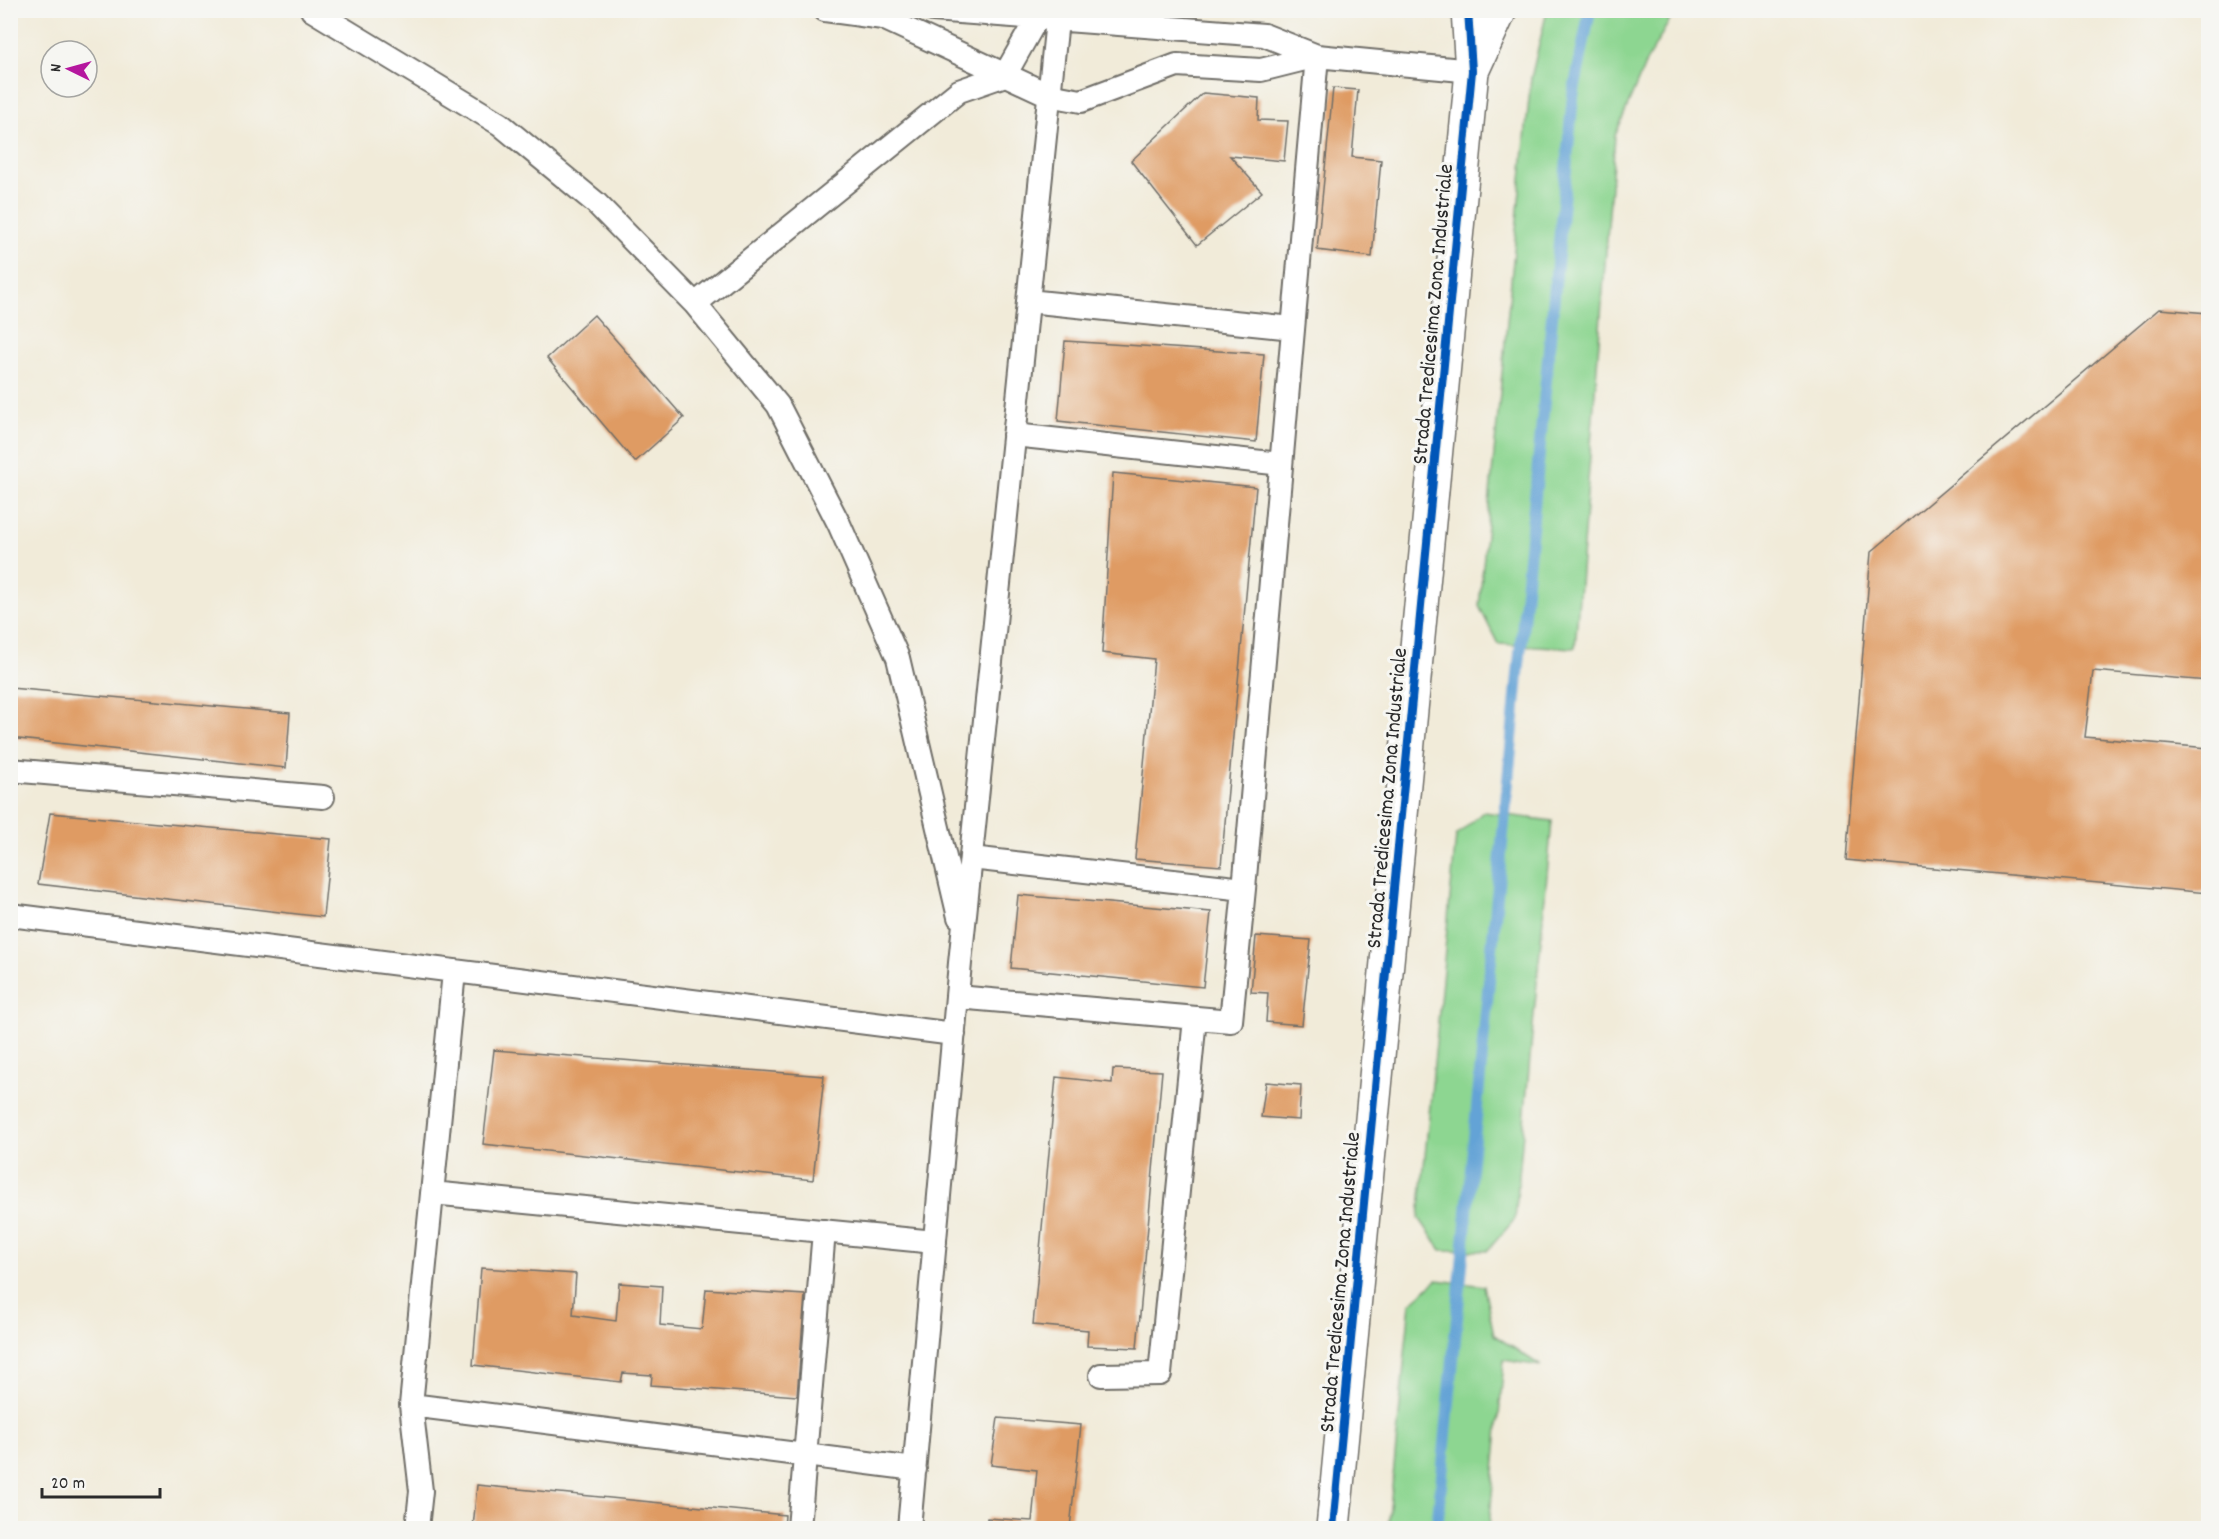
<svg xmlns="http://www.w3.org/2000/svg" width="2219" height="1539" font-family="Dekko,sans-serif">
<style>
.green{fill:#8dd691;stroke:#5c805e;stroke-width:1.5}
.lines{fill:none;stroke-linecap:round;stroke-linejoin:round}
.stream{stroke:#63a3d6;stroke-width:12}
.building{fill:#df9b64}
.service-casing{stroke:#706e68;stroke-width:26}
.tertiary-casing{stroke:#706e68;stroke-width:36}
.service{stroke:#fff;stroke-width:22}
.tertiary{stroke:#fff;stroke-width:33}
.cycleway-casing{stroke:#f6f6f2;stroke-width:11}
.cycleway{stroke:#0057b8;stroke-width:8}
.labels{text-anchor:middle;stroke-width:6;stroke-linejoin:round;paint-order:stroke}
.street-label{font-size:22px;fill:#2b2b2b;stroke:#f6f6f2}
</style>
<rect width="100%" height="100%" fill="#f6f6f2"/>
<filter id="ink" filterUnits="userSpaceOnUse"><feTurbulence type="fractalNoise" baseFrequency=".0167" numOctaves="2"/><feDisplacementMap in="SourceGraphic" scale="12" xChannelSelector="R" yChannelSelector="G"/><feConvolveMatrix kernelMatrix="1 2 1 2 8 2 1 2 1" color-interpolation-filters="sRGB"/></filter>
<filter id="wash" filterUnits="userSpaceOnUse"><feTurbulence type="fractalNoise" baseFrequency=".008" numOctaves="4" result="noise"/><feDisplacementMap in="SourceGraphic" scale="24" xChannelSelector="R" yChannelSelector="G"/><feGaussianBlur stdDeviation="1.35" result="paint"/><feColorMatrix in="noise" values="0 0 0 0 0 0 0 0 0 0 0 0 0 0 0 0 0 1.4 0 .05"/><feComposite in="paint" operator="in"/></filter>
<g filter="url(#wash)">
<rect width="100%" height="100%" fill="#f1ebd9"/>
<!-- green -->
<path class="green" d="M 1547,11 L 1675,11 L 1646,62 L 1615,136 L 1575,648 L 1498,644 L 1479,606 L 1531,78 Z
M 1483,812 L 1552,821 L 1515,1219 L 1487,1251 L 1441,1250 L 1419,1218 L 1456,836 Z
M 1437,1280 L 1484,1286 L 1494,1335 L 1541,1366 L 1504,1360 L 1489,1528 L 1388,1528 L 1410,1303 Z"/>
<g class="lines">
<!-- stream -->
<path class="stream" d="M 1437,1528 L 1573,96 L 1590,10"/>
</g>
<g id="blocks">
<!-- building -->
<path class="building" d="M 1333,88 L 1358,90 L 1352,157 L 1381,160 L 1372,257 L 1317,250 Z
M 1203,93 L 1259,98 L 1258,120 L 1288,121 L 1284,161 L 1230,156 L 1262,192 L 1197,245 L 1131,161 Z
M 2159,309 L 2208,313 L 2208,681 L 2093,671 L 2085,737 L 2208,748 L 2208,893 L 1846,860 L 1871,552 Z
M 594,315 L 684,418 L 635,462 L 547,358 Z
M 1065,341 L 1264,354 L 1256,442 L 1058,421 Z
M 1113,473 L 1256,487 L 1221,866 L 1135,859 L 1154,659 L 1102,653 Z
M 10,688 L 290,713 L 286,768 L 10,738 Z
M 50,813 L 331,839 L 323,917 L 38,884 Z
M 1018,895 L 1211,912 L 1203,987 L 1011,968 Z
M 1256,936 L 1311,940 L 1302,1025 L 1266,1022 L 1268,993 L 1251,992 Z
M 494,1050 L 824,1076 L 813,1180 L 483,1144 Z
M 1113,1069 L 1162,1071 L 1137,1348 L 1087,1346 L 1088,1330 L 1033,1325 L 1056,1077 L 1112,1083 Z
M 1266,1082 L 1301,1085 L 1299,1120 L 1261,1117 Z
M 481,1268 L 576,1274 L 573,1315 L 616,1321 L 619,1283 L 662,1286 L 660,1325 L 702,1329 L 706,1289 L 805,1295 L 797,1396 L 651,1385 L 652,1375 L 623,1373 L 621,1382 L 473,1365 Z
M 998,1418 L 1081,1425 L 1070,1528 L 986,1528 L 987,1518 L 1032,1521 L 1037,1470 L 991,1465 Z
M 477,1485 L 785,1515 L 784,1528 L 473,1528 Z"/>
</g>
</g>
<g filter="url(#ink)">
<use href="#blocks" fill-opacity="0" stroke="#706e68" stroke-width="1.5"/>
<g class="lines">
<defs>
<path id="service" d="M 312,10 L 500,124 L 596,203 L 695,304 L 778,405 L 839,524 L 898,658 L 959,917
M 825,10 L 883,18 L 1049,95 L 1081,101 L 1177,65 L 1261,70 L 1317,56
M 933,10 L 1264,35 L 1317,56 L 1472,71
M 1028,301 L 1293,328
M 695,304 L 959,91 L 1005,75 L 1037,18
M 1014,435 L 1281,464
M 10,770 L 323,797
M 1244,889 L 1317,56
M 10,915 L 954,1034
M 957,997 L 1231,1021 L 1244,889 L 971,858
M 432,1193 L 935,1242
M 1101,1375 L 1160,1374 L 1195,1018
M 411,1405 L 915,1469
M 417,1528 L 421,1491 L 411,1405 L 454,972
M 799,1528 L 824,1231
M 909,1528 L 960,963 L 1057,20"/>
<path id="tertiary" d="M 1473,69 L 1500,10
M 1333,1528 L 1472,71 L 1468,10"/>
</defs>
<!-- service casing -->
<use href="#service" class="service-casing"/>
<!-- tertiary casing -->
<use href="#tertiary" class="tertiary-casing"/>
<!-- service -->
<use href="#service" class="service"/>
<!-- tertiary -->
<use href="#tertiary" class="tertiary"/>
<defs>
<path id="cycleway" d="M 1333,1528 L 1472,71 L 1468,10"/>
</defs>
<!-- cycleway casing -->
<use href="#cycleway" class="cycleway-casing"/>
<!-- cycleway -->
<use href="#cycleway" class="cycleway"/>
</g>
</g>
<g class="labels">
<!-- street labels -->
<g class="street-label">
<text transform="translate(1431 314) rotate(-85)" y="8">Strada Tredicesima Zona Industriale</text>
<text transform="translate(1385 798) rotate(-85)" y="8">Strada Tredicesima Zona Industriale</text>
<text transform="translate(1338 1282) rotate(-85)" y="8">Strada Tredicesima Zona Industriale</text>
</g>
</g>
<!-- margin -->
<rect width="2219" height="1539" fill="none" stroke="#f6f6f2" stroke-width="36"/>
<!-- north arrow -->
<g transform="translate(69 69) rotate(275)"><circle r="28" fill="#f6f6f2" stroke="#a5a5a2" stroke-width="1.5"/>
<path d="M0-4.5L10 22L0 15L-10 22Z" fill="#b5179e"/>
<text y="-9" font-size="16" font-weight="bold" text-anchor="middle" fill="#2b2b2b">N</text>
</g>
<!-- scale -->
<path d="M42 1488v9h118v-9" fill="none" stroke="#2b2b2b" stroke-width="3"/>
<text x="51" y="1488" font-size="18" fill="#2b2b2b" stroke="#f6f6f2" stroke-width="4.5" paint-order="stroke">20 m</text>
</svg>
